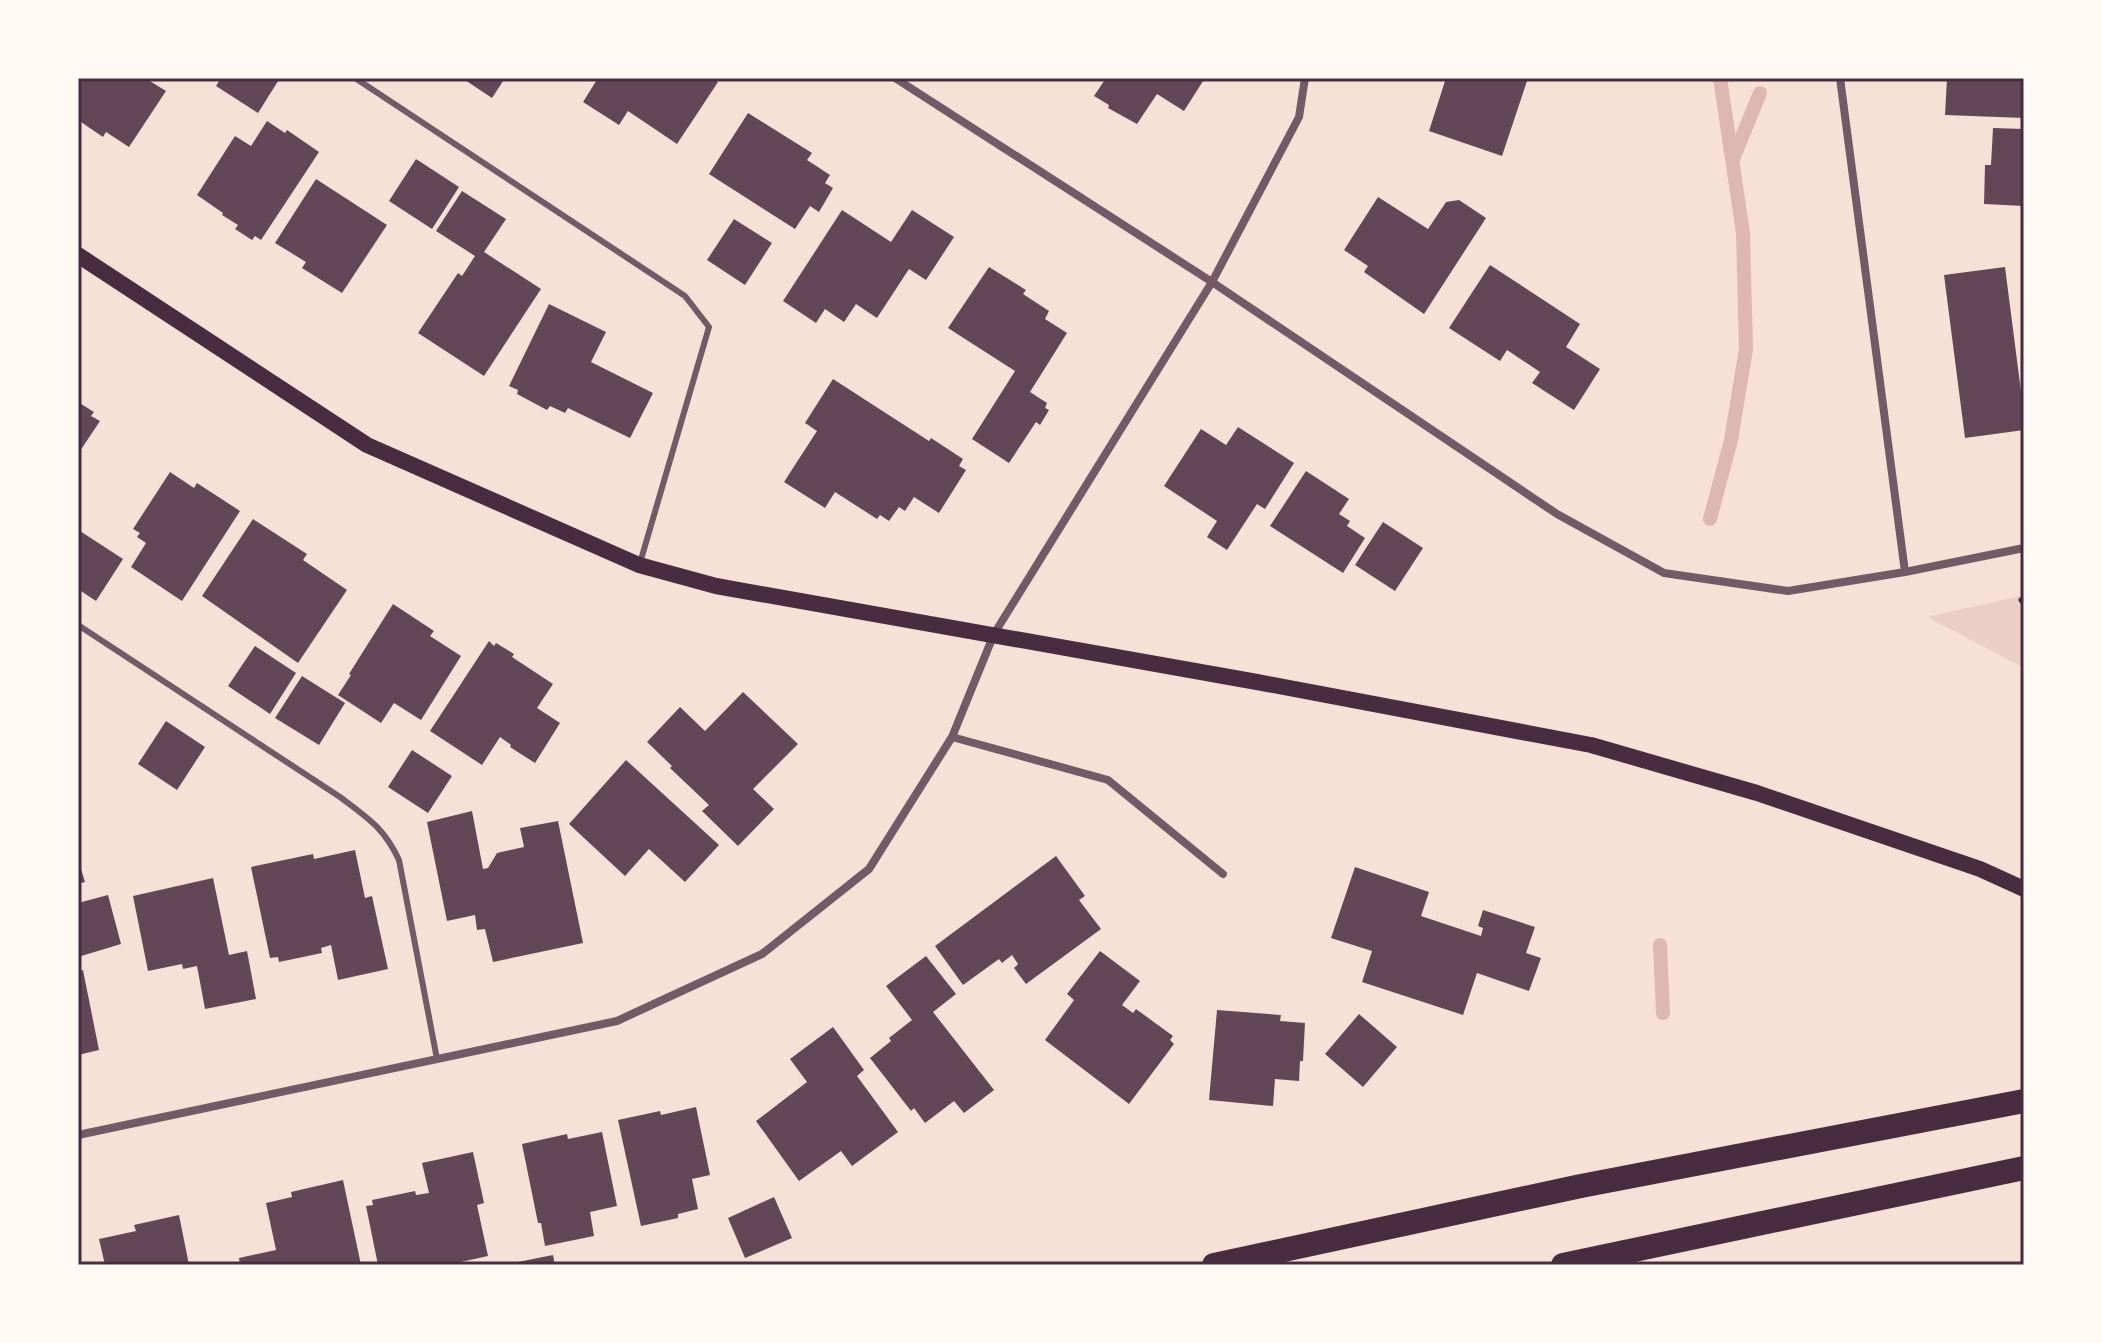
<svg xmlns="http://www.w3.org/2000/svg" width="2102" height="1343" font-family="Literata,serif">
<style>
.green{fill:#ebcfc5}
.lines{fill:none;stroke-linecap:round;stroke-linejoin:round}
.stream{stroke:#dcb8b0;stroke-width:14}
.building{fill:#644757}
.path{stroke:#4a2c40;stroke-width:5}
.service{stroke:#755966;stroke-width:6}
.minor{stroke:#755966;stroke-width:8}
.secondary{stroke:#4a2c40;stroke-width:16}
.motorway{stroke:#4a2c40;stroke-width:24}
.neatline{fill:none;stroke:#4a2c40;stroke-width:3}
</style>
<rect width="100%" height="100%" fill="#f7e1d7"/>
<!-- green -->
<path class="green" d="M 2024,595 L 2024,668 L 1927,617 Z"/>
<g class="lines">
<!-- stream -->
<path class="stream" d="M 1733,159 L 1760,93
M 1710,519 L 1731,440 L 1746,349 L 1743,233 L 1720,78
M 1660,945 L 1663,1013"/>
</g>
<!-- building -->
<path class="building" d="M 78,78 L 145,78 L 166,91 L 129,147 L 106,132 L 103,137 L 78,120 Z
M 221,78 L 280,78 L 258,113 L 216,86 Z
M 462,78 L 505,78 L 492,98 Z
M 598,78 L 712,78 L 718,82 L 677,144 L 628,111 L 619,125 L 583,102 Z
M 1106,78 L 1205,78 L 1184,111 L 1157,94 L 1137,124 L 1108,108 L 1109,105 L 1094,96 Z
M 1446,78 L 1528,78 L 1502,156 L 1429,131 Z
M 1947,78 L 2024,78 L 2024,118 L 1945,115 Z
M 748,113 L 812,153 L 807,160 L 830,175 L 825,183 L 833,188 L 819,212 L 810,206 L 795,229 L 709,174 Z
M 267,121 L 285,133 L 287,130 L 319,152 L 261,240 L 255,236 L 252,240 L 235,229 L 238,225 L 222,215 L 223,213 L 197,195 L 235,136 L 251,146 Z
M 1993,128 L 2024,129 L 2024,206 L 1984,204 L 1985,165 L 1991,165 Z
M 416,159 L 459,187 L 432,229 L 389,201 Z
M 316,179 L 387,225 L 342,293 L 302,268 L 306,262 L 275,243 Z
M 462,191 L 506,219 L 484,252 L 541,289 L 484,376 L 418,333 L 458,273 L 462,276 L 475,256 L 436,231 Z
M 1378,197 L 1428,229 L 1446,202 L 1459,200 L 1486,218 L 1424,314 L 1364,272 L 1368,266 L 1344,250 Z
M 842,210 L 891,242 L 912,210 L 954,237 L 926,280 L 909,269 L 877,318 L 856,304 L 844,322 L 825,309 L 816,323 L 783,301 Z
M 734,219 L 772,243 L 745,285 L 707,260 Z
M 1490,265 L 1580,324 L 1566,347 L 1600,369 L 1574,410 L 1532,383 L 1540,372 L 1507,350 L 1500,361 L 1449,328 Z
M 989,267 L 1026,290 L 1023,294 L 1049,311 L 1045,319 L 1067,333 L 1030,392 L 1047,403 L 1045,408 L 1049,410 L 1040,425 L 1036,422 L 1009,463 L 972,439 L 1015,371 L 948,328 Z
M 2005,267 L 2024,415 L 2024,430 L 1965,438 L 1944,275 Z
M 549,304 L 606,332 L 591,362 L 653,393 L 630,438 L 568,408 L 565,413 L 550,406 L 547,410 L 517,394 L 518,390 L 509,386 Z
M 833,379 L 929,441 L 931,438 L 963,459 L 959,466 L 966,470 L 939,513 L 914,497 L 905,511 L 899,507 L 889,521 L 880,515 L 877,519 L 835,492 L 825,508 L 784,482 L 817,431 L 805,423 Z
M 78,402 L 94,412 L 91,416 L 100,421 L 78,454 Z
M 1238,427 L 1294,463 L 1265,509 L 1257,504 L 1227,550 L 1207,537 L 1217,521 L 1164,486 L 1201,429 L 1226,445 Z
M 1306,471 L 1349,499 L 1339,514 L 1350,521 L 1347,526 L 1365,538 L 1343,573 L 1270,526 Z
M 170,472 L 194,488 L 197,483 L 240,511 L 182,601 L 131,567 L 146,543 L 137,537 L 140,533 L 133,529 Z
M 253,519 L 307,554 L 303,560 L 347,590 L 298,663 L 202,596 Z
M 1383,522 L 1423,548 L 1395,591 L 1355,565 Z
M 80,531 L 123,559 L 96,601 L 78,589 L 78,534 Z
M 393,604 L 434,631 L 430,636 L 461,656 L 421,720 L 394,703 L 381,723 L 338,695 L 351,675 L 349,674 Z
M 489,641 L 494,646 L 496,643 L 514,654 L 512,657 L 553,684 L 537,708 L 560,723 L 535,763 L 510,747 L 511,745 L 500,737 L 482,765 L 430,731 Z
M 255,646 L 296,673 L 270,714 L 228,686 Z
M 302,676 L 345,703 L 319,745 L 275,718 Z
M 743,692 L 798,744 L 753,789 L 774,809 L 738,846 L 702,811 L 709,805 L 670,768 L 672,766 L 647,742 L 680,707 L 705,731 Z
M 166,721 L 205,747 L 177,790 L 138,764 Z
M 412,750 L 452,776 L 428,813 L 388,787 Z
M 626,760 L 719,845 L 685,882 L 649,849 L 625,876 L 569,824 Z
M 472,811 L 483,869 L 488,868 L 497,853 L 524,847 L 520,828 L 558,821 L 583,943 L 493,962 L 485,929 L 477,930 L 475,915 L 447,921 L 427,822 Z
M 355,850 L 365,898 L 372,896 L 388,969 L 338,980 L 331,945 L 321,948 L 322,953 L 279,962 L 278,957 L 270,958 L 251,867 L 313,854 L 314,859 Z
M 1056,856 L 1085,896 L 1079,900 L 1101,929 L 1026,984 L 1014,968 L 1018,964 L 1012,955 L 1002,963 L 999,959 L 963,985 L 935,946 Z
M 78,859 L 85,882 L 78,884 Z
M 1355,867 L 1429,892 L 1421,916 L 1481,936 L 1483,928 L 1478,926 L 1483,910 L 1535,927 L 1526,953 L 1541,958 L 1529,991 L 1477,973 L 1463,1015 L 1362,982 L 1372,951 L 1331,938 Z
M 213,878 L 229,955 L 247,951 L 256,999 L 205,1009 L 197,966 L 183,969 L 182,964 L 148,971 L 133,896 Z
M 108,895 L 121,944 L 78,957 L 78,903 Z
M 1100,951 L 1140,981 L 1122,1005 L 1133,1013 L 1136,1009 L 1173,1036 L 1170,1040 L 1174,1044 L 1129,1104 L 1045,1040 L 1074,1000 L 1067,994 Z
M 926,956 L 956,994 L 933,1012 L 994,1090 L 964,1113 L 954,1101 L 925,1123 L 914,1108 L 911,1111 L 870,1058 L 891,1041 L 889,1038 L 912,1020 L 886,986 Z
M 83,970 L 99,1050 L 78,1055 L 78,971 Z
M 1217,1010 L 1281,1015 L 1280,1021 L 1305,1023 L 1303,1061 L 1300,1061 L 1299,1081 L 1275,1079 L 1273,1106 L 1209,1100 Z
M 1359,1014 L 1397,1047 L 1363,1087 L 1325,1054 Z
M 833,1027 L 864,1070 L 857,1076 L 898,1132 L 852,1166 L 841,1151 L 799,1181 L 756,1121 L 807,1082 L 790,1059 Z
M 696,1107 L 710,1175 L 692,1179 L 698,1209 L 678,1214 L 678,1218 L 641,1226 L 618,1120 L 660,1111 L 661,1115 Z
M 602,1132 L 617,1206 L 590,1212 L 594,1236 L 545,1246 L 541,1223 L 538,1223 L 522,1144 L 567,1134 L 568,1139 Z
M 473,1152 L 484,1203 L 477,1205 L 488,1256 L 447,1265 L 378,1265 L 366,1206 L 373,1205 L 372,1200 L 415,1191 L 416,1195 L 429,1193 L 422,1163 Z
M 343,1180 L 361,1265 L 240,1265 L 239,1258 L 276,1250 L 266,1203 L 292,1197 L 291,1192 Z
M 774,1197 L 792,1238 L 745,1258 L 728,1218 Z
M 179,1215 L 189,1265 L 105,1265 L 99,1239 L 136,1231 L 134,1225 Z
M 553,1255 L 555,1265 L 509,1265 L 508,1264 Z"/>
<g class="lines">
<!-- path -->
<path class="path" d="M 2021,600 L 2024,604"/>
<!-- service -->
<path class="service" d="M 355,78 L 685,296 L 709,327 L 640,563
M 78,625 L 340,797 C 368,818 384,828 399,860 L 437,1059"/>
<!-- minor -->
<path class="minor" d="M 895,78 L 1212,282 L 1557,514 L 1664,573 L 1788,591 L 1905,572 L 2024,548
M 1840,78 L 1905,572
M 952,737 L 1108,780 L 1223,874
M 78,1135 L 617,1021 L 762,954 L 869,869 L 952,737 L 994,634 L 1212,282 L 1299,117 L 1305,78"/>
<!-- secondary -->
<path class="secondary" d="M 78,255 L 367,445 L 639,565 L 716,586 L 1257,682 L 1591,745 L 1757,793 L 1980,869 L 2024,889"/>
<!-- motorway -->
<path class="motorway" d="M 1214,1265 L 1581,1186 L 2024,1101
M 1563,1265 L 2024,1168"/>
</g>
<!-- border -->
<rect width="2102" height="1343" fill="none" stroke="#fffaf5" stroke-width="160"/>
<rect x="80" y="80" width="1942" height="1183" class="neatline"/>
</svg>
